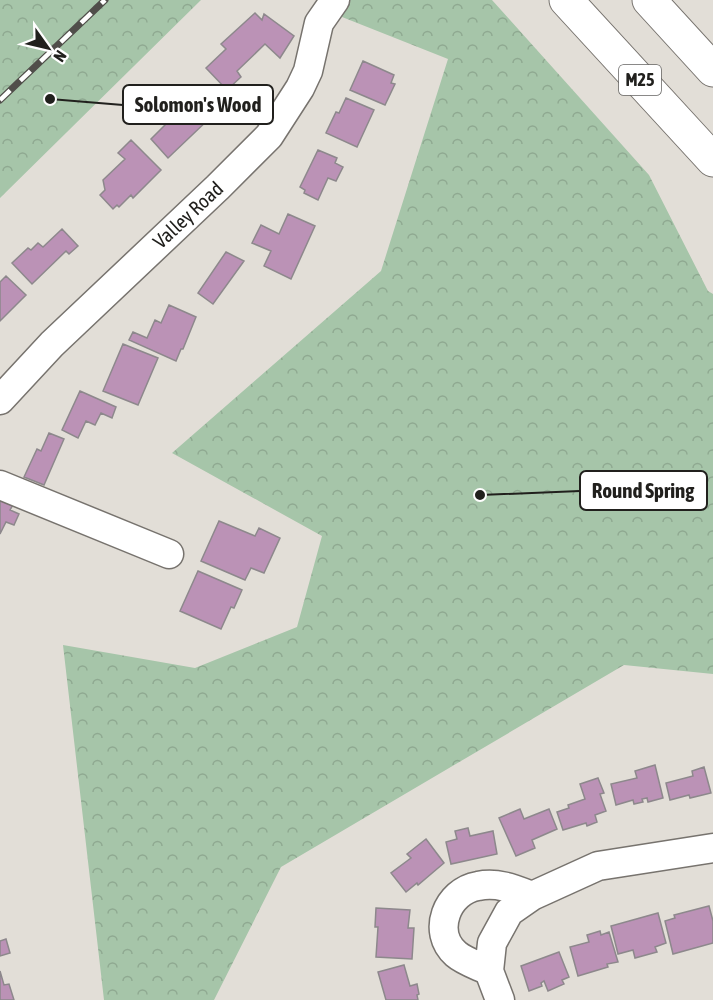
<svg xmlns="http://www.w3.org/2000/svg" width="713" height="1000" font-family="'Asap Condensed',sans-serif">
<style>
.forest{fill:url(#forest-crowns)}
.building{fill:#bb92b6;stroke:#8d888c;stroke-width:1.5}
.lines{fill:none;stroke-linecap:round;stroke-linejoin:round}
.minor-casing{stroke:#77736e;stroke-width:31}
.highway-casing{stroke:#77736e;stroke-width:35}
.minor{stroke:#fff;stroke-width:28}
.highway{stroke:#fff;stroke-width:33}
.rail-casing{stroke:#504e4a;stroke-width:7}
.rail{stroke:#fff;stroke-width:4.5;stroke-dasharray:14;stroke-linecap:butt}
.labels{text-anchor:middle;stroke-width:6;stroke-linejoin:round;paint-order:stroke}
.shield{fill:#fff;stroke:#646361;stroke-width:1.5}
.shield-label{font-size:18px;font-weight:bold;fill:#21201d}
.street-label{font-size:20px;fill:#21201d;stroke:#fff}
.leader{fill:none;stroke:#21201d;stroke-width:2}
.callout-dot{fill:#21201d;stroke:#fff;stroke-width:2}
.callout{fill:#fff;stroke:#21201d;stroke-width:2}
.callout-label{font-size:21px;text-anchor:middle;font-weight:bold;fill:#21201d}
</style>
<defs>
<pattern id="forest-crowns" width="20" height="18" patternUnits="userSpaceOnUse" patternTransform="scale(1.5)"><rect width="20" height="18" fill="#a6c5a9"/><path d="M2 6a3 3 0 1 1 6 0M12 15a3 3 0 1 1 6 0" fill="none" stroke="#8fa991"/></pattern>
</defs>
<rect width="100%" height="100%" fill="#e2ded7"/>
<!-- forest -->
<path class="forest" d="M 0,0 L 201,0 L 0,198 Z
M 350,0 L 492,0 L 649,175 L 708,291 L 713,294 L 713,674 L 624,665 L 281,867 L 214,1000 L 104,1000 L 63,645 L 195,668 L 297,627 L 322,536 L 172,453 L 381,271 L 448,59 L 337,15 Z"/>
<!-- building -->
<path class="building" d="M 255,13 L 262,20 L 264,14 L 294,36 L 280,58 L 265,44 L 237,71 L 241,77 L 227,90 L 206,68 L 226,49 L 221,44 Z
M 363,61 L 394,75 L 391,83 L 395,84 L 385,105 L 350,90 Z
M 190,93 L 212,116 L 168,158 L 151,139 L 167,123 L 163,119 Z
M 346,98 L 374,110 L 357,147 L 326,133 L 336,112 L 339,113 Z
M 131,140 L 161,170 L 133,198 L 131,195 L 119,207 L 117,205 L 113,209 L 100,195 L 105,190 L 103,180 L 125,159 L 118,153 Z
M 318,150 L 337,158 L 335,163 L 343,167 L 336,181 L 328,178 L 318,200 L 304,193 L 305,190 L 300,187 Z
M 288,214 L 315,226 L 291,279 L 264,266 L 271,251 L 252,243 L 261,225 L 279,234 Z
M 62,229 L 78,246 L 69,254 L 66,251 L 32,284 L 12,263 L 28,248 L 31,250 L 38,243 L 43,247 Z
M 226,252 L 244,261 L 213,304 L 198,293 Z
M 6,276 L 26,295 L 0,321 L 0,282 Z
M 169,305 L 196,317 L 183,349 L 181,349 L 176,361 L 129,340 L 133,332 L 147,338 L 155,320 L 161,323 Z
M 123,344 L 158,358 L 138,405 L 103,391 Z
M 80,391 L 116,407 L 112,418 L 101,413 L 95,425 L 86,421 L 78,438 L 62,430 Z
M 49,433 L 64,439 L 44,485 L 24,477 L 37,449 L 41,451 Z
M 0,496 L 14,503 L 10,510 L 19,514 L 14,525 L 6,522 L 0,534 Z
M 219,521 L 255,536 L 259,528 L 280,538 L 264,573 L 251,568 L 245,580 L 201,561 Z
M 198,571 L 242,590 L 234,608 L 231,607 L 221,629 L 180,611 Z
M 655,765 L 663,798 L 648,802 L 647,798 L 642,799 L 643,802 L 634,804 L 633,800 L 616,805 L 611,784 L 637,778 L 635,771 Z
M 704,767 L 711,793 L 690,798 L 689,795 L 670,800 L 666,783 L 693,776 L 692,771 Z
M 598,778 L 604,793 L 600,794 L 606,811 L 595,815 L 597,822 L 587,826 L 586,823 L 563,830 L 557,812 L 569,808 L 568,805 L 585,799 L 580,784 Z
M 520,809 L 524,819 L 549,809 L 557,829 L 532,840 L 535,848 L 516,856 L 499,818 Z
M 468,828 L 470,836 L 493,831 L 497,854 L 451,864 L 446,842 L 457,839 L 455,831 Z
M 426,839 L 444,863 L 418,885 L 417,883 L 406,892 L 391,873 L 411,858 L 407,854 Z
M 709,906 L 713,921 L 713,943 L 673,954 L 665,921 L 675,918 L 674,915 Z
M 376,908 L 410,910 L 408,928 L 414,928 L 412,959 L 376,957 L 378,927 L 375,927 Z
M 658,913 L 666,943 L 655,947 L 657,952 L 635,958 L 633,950 L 618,954 L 611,926 Z
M 600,931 L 601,935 L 609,932 L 618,962 L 607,964 L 608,967 L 578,976 L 570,947 L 589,942 L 587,935 Z
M 6,939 L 10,953 L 0,956 L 0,941 Z
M 559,952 L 569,977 L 562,980 L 564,984 L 548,991 L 544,981 L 541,983 L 542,986 L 529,991 L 521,966 Z
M 404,965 L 410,986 L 417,984 L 419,994 L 417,995 L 418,1000 L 386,1000 L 378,972 Z
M 0,971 L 4,985 L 9,984 L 14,1000 L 0,1000 Z"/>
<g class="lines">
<defs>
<path id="minor" d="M 0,400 L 52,344 L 218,187 L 269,136 L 300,88 L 308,71 L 319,23 L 335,0
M 0,485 L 169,554
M 489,971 C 479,966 464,961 456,954 C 431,932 447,891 478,886 C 498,882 514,889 532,896
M 500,1000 L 489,971 L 492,943 L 509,912 L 532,896 L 598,866 L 713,848"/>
<path id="highway" d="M 566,0 L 713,160
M 649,0 L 713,70"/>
</defs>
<!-- minor casing -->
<use href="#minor" class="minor-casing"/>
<!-- highway casing -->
<use href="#highway" class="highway-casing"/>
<!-- minor -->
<use href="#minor" class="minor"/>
<!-- highway -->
<use href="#highway" class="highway"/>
<defs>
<path id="rail" d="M 0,100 L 105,0"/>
</defs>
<!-- rail casing -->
<use href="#rail" class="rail-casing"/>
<!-- rail -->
<use href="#rail" class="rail"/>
</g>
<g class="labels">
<!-- shield labels -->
<rect class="shield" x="619" y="65" width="42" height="30" rx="4.5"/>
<g class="shield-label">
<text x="640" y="86">M25</text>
</g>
<!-- street labels -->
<g class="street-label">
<text transform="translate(188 215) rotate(-43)" y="7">Valley Road</text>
</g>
</g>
<!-- callouts -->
<path class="leader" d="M50 99L123 105M480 495L580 491"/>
<g class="callout-dot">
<circle cx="50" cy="99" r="6"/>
<circle cx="480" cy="495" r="6"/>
</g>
<g class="callout">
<rect x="123" y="85" width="150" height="39" rx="6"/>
<rect x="580" y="471" width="127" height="39" rx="6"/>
</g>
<g class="callout-label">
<text x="198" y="112">Solomon's Wood</text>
<text x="643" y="498">Round Spring</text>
</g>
<!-- north arrow -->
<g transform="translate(48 48) rotate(124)" stroke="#ffffff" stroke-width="4.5" paint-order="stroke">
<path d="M0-4.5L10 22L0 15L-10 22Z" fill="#21201d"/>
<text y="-9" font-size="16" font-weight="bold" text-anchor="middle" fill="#21201d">N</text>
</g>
</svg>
